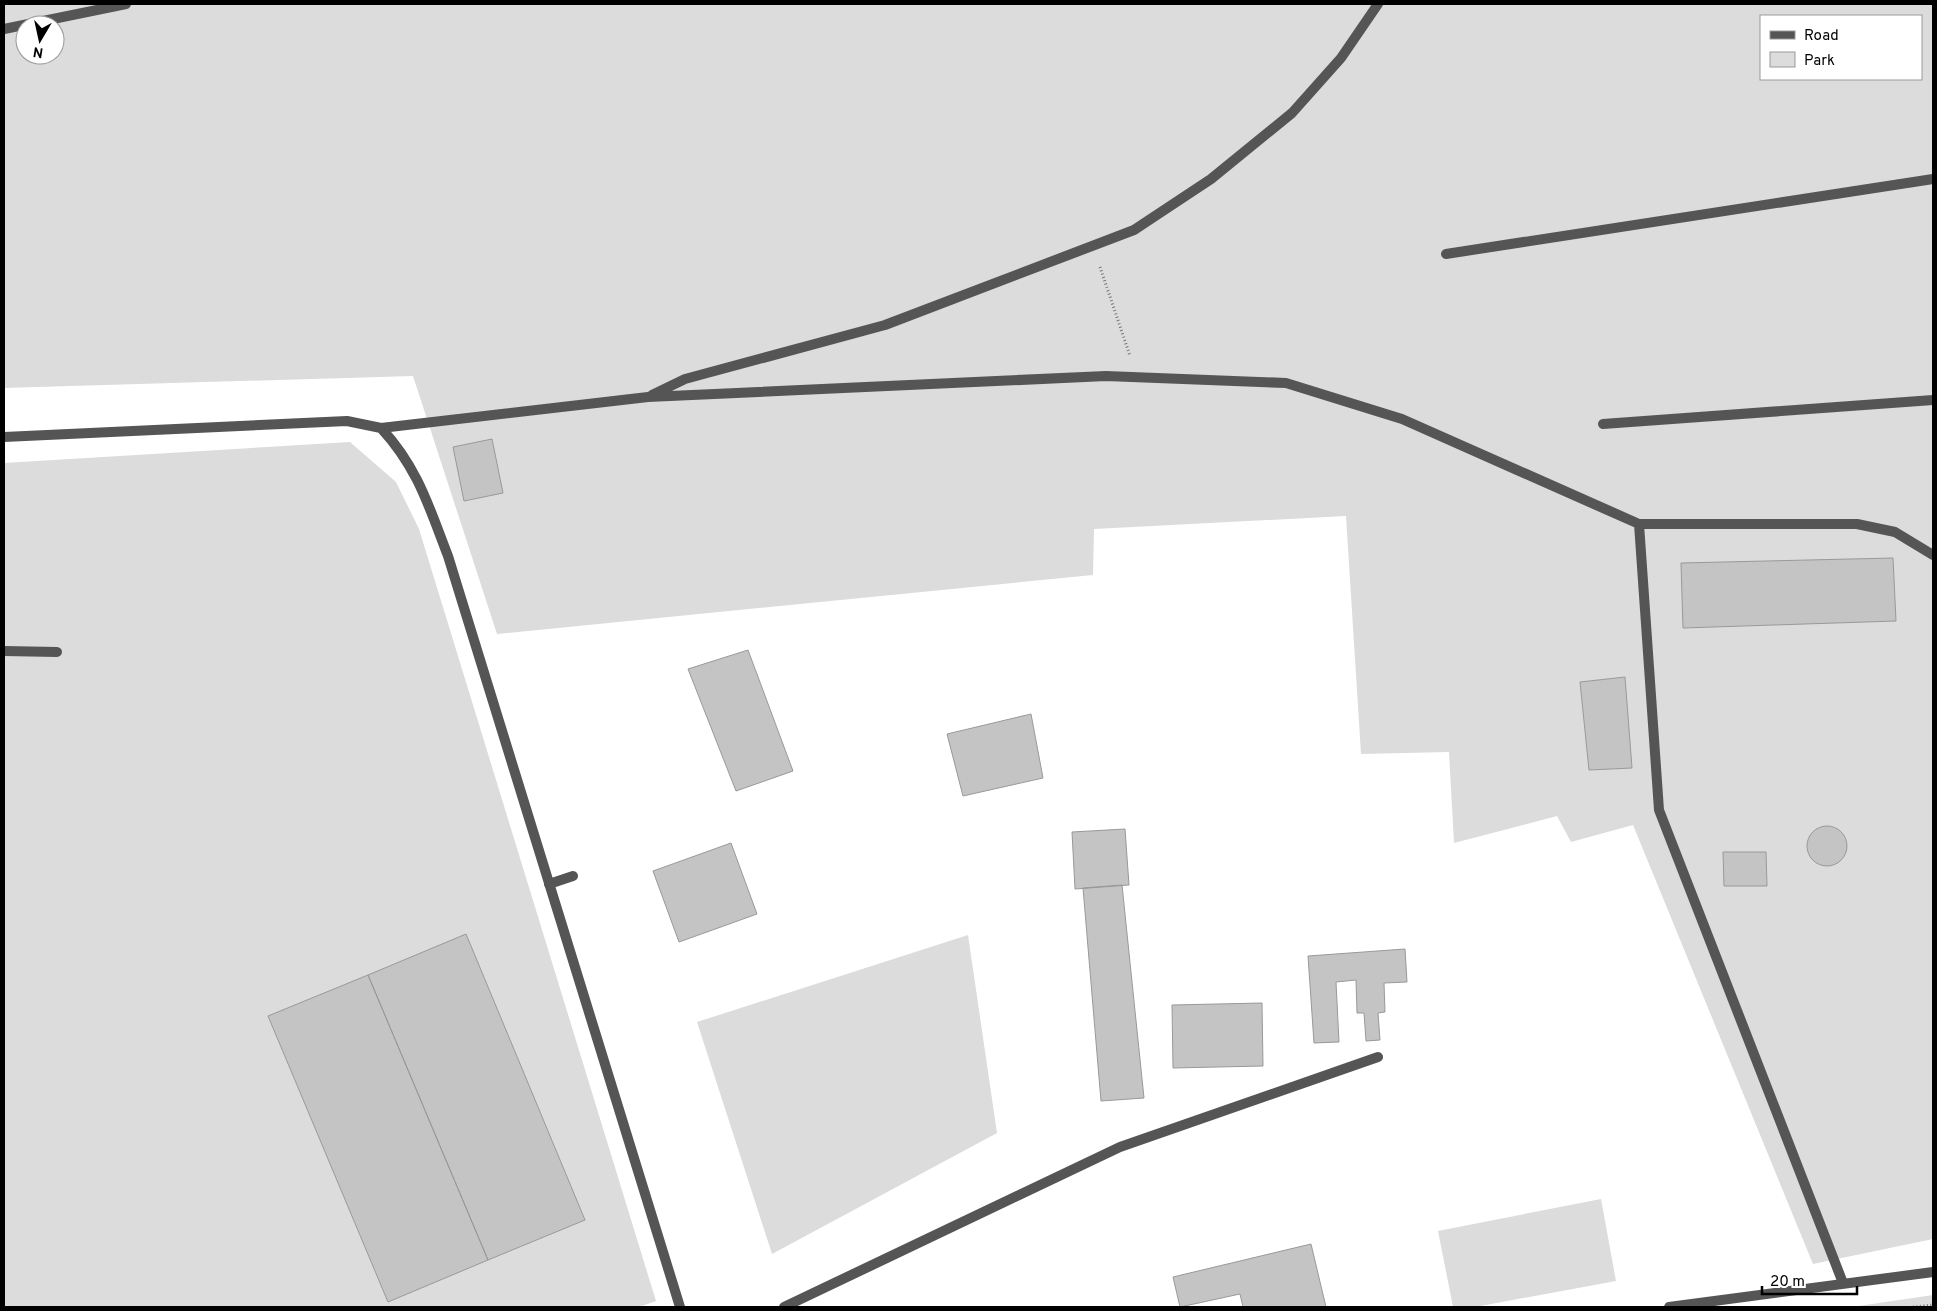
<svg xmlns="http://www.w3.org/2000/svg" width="1937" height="1311" font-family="Overpass,sans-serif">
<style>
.green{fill:#dcdcdc;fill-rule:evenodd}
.building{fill:#c4c4c4;stroke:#999}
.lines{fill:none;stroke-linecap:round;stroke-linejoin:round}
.path{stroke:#777;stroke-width:3;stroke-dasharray:1 2.5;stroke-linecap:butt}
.service{stroke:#555;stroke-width:10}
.minor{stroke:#555;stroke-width:10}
.tertiary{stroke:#555;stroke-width:10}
</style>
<rect width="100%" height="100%" fill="#fff"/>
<!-- green -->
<path class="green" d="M 4,4 L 1933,4 L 1933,1239 L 1813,1264 L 1633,825 L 1571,842 L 1557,816 L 1454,843 L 1449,752 L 1361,754 L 1346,516 L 1094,529 L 1093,575 L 497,634 L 413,376 L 4,388 ZM 1761,16 L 1921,16 L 1921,79 L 1761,79 ZM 25,25 L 55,25 L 55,55 L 25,55 Z
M 350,442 L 396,482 L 419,529 L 656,1301 L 639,1307 L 4,1307 L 4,463 Z
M 968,935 L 997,1133 L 772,1254 L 697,1022 Z
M 1601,1199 L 1616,1281 L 1475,1307 L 1453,1307 L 1438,1231 Z
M 1933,1295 L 1933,1307 L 1852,1307 Z"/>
<!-- building -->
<path class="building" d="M 492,439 L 503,493 L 464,501 L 453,447 Z
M 1893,558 L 1896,621 L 1683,628 L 1681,563 Z
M 748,650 L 793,771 L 736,791 L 688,669 Z
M 1625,677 L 1632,768 L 1589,770 L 1580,682 Z
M 1031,714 L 1043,778 L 963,796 L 947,734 Z
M1807 846a20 20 0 1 1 40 0a20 20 0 1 1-40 0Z
M 1125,829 L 1129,885 L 1075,889 L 1072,832 Z
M 731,843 L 757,914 L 679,942 L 653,871 Z
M 1723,852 L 1766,852 L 1767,886 L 1724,886 Z
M 1122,885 L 1144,1098 L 1101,1101 L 1083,888 Z
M 466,934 L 585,1220 L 488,1260 L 368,975 Z
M 1405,949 L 1407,982 L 1384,983 L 1385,1012 L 1378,1013 L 1380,1040 L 1366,1041 L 1364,1013 L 1357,1013 L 1356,980 L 1336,982 L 1339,1042 L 1314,1043 L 1308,956 Z
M 368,975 L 488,1260 L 388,1302 L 268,1016 Z
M 1262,1003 L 1263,1066 L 1173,1068 L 1172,1005 Z
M 1311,1244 L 1326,1307 L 1243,1307 L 1240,1294 L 1180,1307 L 1173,1277 Z"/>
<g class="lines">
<!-- path -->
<path class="path" d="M 1100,267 L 1130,356
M 1913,1307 L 1933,1305"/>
<!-- service -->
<path class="service" d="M 4,651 L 57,652
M 549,884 L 573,876
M 784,1307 L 1120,1147 L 1378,1057"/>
<!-- minor -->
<path class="minor" d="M 4,29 L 126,4
M 1446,254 L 1933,179
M 652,395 L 685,379 L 885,325 L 1134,230 L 1211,179 L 1292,113 L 1341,58 L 1378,4
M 1603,424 L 1933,400
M 381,428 C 418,468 429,507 448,556 L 680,1307
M 4,437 L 347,421 L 381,428 L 648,397 L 1106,376 L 1286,383 L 1402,419 L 1639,524 L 1857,524 L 1895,532 L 1933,555
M 1639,524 L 1659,810 L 1843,1283"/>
<!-- tertiary -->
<path class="tertiary" d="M 1669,1307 L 1933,1272"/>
</g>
<!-- border -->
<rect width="1937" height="1311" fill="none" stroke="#000000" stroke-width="10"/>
<!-- legend -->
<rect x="1760" y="15" width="162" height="65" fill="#ffffff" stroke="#999999"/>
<rect x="1770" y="31" width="25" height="8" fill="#555555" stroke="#999999"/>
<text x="1804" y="40" font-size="15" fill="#000000">Road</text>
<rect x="1770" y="52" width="25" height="15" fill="#dcdcdc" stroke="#999999"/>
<text x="1804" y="65" font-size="15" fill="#000000">Park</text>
<!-- north arrow -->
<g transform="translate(40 40) rotate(189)"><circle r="24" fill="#ffffff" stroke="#999999"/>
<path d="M0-4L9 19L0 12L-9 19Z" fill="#000000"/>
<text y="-8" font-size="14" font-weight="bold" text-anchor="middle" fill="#000000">N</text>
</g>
<!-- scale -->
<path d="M1762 1286v8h95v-8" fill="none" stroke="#000000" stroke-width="2.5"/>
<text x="1770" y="1286" font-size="15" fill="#000000" stroke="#ffffff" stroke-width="4" paint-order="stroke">20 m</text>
</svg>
